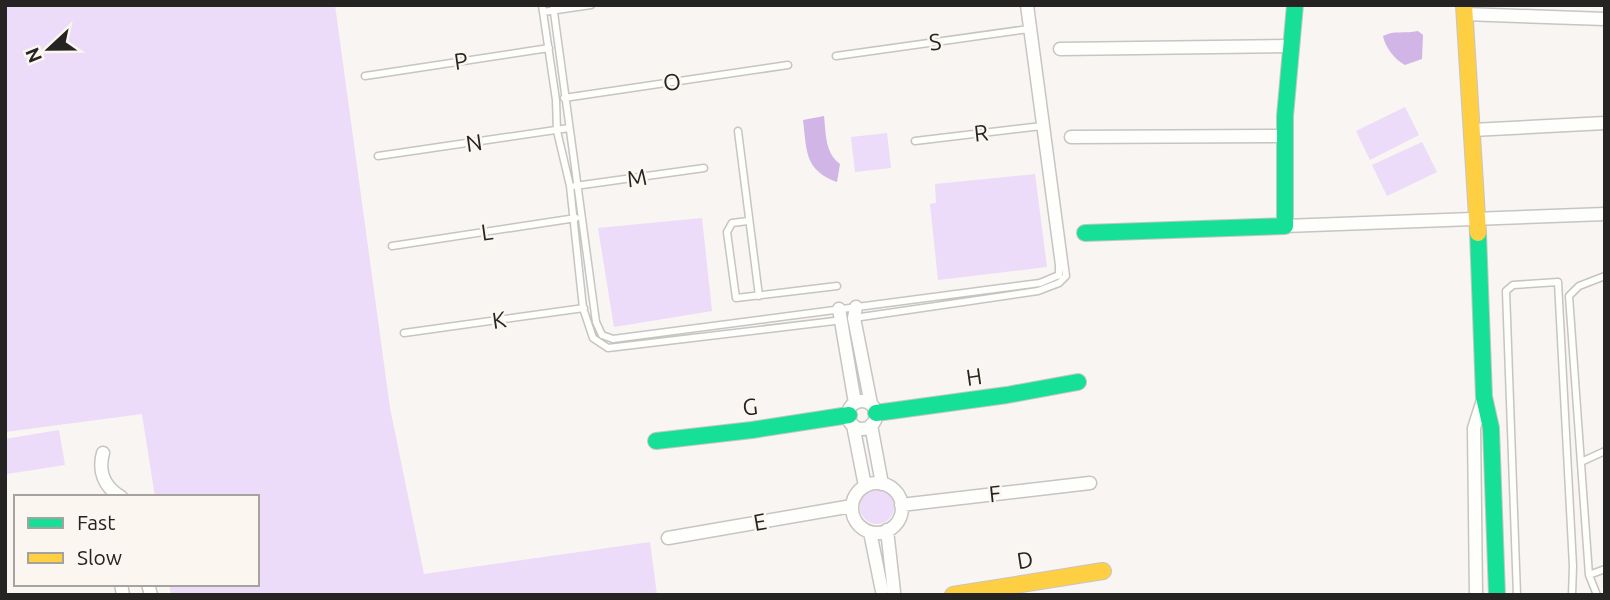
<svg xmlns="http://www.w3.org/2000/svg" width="1610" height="600" font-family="Ubuntu,sans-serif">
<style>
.green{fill:#ecdbf9}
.water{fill:#d0b5e6}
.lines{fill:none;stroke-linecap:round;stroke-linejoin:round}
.lane-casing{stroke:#c6c5c2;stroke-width:9}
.street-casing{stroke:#c6c5c2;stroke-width:15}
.fast-casing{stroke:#c6c5c2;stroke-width:18}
.slow-casing{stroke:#c6c5c2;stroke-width:18}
.lane{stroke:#fefefd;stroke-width:6}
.street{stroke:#fefefd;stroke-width:12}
.fast{stroke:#16e098;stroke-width:16}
.slow{stroke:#ffcf43;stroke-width:16}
.labels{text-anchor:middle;stroke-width:5;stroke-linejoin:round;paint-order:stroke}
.street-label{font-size:23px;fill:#262422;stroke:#fbf6ef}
</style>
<rect width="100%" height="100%" fill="#f8f5f2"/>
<!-- green -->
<path class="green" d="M 5,5 L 335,5 L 390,408 L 424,574 L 650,542 L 657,595 L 171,595 L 169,584 L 257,584 L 257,497 L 155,497 L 142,414 L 5,432 Z
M 1405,107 L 1419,135 L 1370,160 L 1356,131 Z
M 887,133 L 891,168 L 855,172 L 851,137 Z
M 1422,142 L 1437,172 L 1387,196 L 1372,165 Z
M 1035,174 L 1047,267 L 938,280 L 930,204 L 936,203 L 935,184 Z
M 702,218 L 712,311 L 614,327 L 598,228 Z
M 59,430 L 65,465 L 7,474 L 5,439 Z
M860 507a17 17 0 1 1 34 0a17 17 0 1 1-34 0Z"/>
<!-- water -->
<path class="water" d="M 1418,31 L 1423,35 L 1422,59 L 1405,65 C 1395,60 1385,47 1383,36 C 1394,30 1405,34 1418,31 Z
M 824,116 C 826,134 825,153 840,164 L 837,182 C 804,170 807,151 803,120 Z"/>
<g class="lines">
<defs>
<path id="lane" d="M 542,5 L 556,100 L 557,131 L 570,186 L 583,308 L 593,338 L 608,348 L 843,320
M 553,5 L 596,322 L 602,335 L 613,339 L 1040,283 L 1059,275 L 1059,265 L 1024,5
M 543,12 L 591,5
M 836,56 L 1028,29
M 365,76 L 549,48
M 564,98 L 788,65
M 738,131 L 759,296
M 915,141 L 1042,126
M 378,156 L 569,128
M 575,186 L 704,168
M 748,221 L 732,223 L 727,232 L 736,298 L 837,286
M 392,246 L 576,218
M 854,318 L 1038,291 L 1059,283 L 1066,276 L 1030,5
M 404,333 L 584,308
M 1581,462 L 1605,451
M 1589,575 L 1605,569
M 1517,595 L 1506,291 L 1513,285 L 1558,282 L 1573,566 L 1572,595
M 1597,595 L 1589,575 L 1569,296 L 1579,286 L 1605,276"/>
<path id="street" d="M 1464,14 L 1605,19
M 1060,49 L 1289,46
M 1472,130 L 1605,123
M 1071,137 L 1282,136
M 1285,226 L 1605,214
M 856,307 L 854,318 L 871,404
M 839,309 L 855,403
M848 415a14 14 0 1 1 28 0a14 14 0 1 1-28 0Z
M 853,425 L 865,486
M 871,425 L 882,484
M 103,453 C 98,471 104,487 121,497
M852 508a25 25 0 1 1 50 0a25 25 0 1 1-50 0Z
M 901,505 L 1090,483
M 887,530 L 894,592
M 870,532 L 882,591
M 668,538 L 852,506
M 121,584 L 123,595
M 148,584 L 151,595
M 1476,595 L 1474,428 L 1483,400"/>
<path id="fast" d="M 1085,233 L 1285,226 L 1285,116 L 1295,5
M 1478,233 L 1484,397 L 1491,428 L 1497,595
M 876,413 L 1007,395 L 1078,382
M 656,441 L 752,430 L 849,415"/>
<path id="slow" d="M 1464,5 L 1478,233
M 953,595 L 1103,571"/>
</defs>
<!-- lane casing -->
<use href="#lane" class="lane-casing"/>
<!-- street casing -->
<use href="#street" class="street-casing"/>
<!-- fast casing -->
<use href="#fast" class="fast-casing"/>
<!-- slow casing -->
<use href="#slow" class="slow-casing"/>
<!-- lane -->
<use href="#lane" class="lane"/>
<!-- street -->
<use href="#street" class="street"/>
<!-- fast -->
<use href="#fast" class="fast"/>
<!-- slow -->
<use href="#slow" class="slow"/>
</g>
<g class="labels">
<!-- street labels -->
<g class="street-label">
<text transform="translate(935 42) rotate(-8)" y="8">S</text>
<text transform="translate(461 61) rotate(-8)" y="8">P</text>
<text transform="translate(672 82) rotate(-8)" y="8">O</text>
<text transform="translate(981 133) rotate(-6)" y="8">R</text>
<text transform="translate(474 143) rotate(-8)" y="8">N</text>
<text transform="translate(637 178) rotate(-9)" y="8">M</text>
<text transform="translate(487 232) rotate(-8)" y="8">L</text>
<text transform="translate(499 320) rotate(-8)" y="8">K</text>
<text transform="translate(974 377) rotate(-8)" y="8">H</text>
<text transform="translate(750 407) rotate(-7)" y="8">G</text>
<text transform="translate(995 494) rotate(-6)" y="8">F</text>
<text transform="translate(760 522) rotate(-10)" y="8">E</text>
<text transform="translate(1025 560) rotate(-9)" y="8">D</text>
</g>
</g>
<!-- border -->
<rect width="1610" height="600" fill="none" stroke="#262422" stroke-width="14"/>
<!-- legend -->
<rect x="14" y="495" width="245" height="91" fill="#fbf6ef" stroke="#a6a29d" stroke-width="2"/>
<rect x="28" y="518" width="35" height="10" fill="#16e098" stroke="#a6a29d" stroke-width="2"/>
<text x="77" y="530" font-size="21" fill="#262422">Fast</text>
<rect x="28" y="553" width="35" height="10" fill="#ffcf43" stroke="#a6a29d" stroke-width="2"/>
<text x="77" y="565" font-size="21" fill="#262422">Slow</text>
<!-- north arrow -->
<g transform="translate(49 49) rotate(248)" stroke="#fbf6ef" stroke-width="5" paint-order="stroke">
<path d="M0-5L12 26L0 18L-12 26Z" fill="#262422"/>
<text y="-10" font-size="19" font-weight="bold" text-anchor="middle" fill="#262422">N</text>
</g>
</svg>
